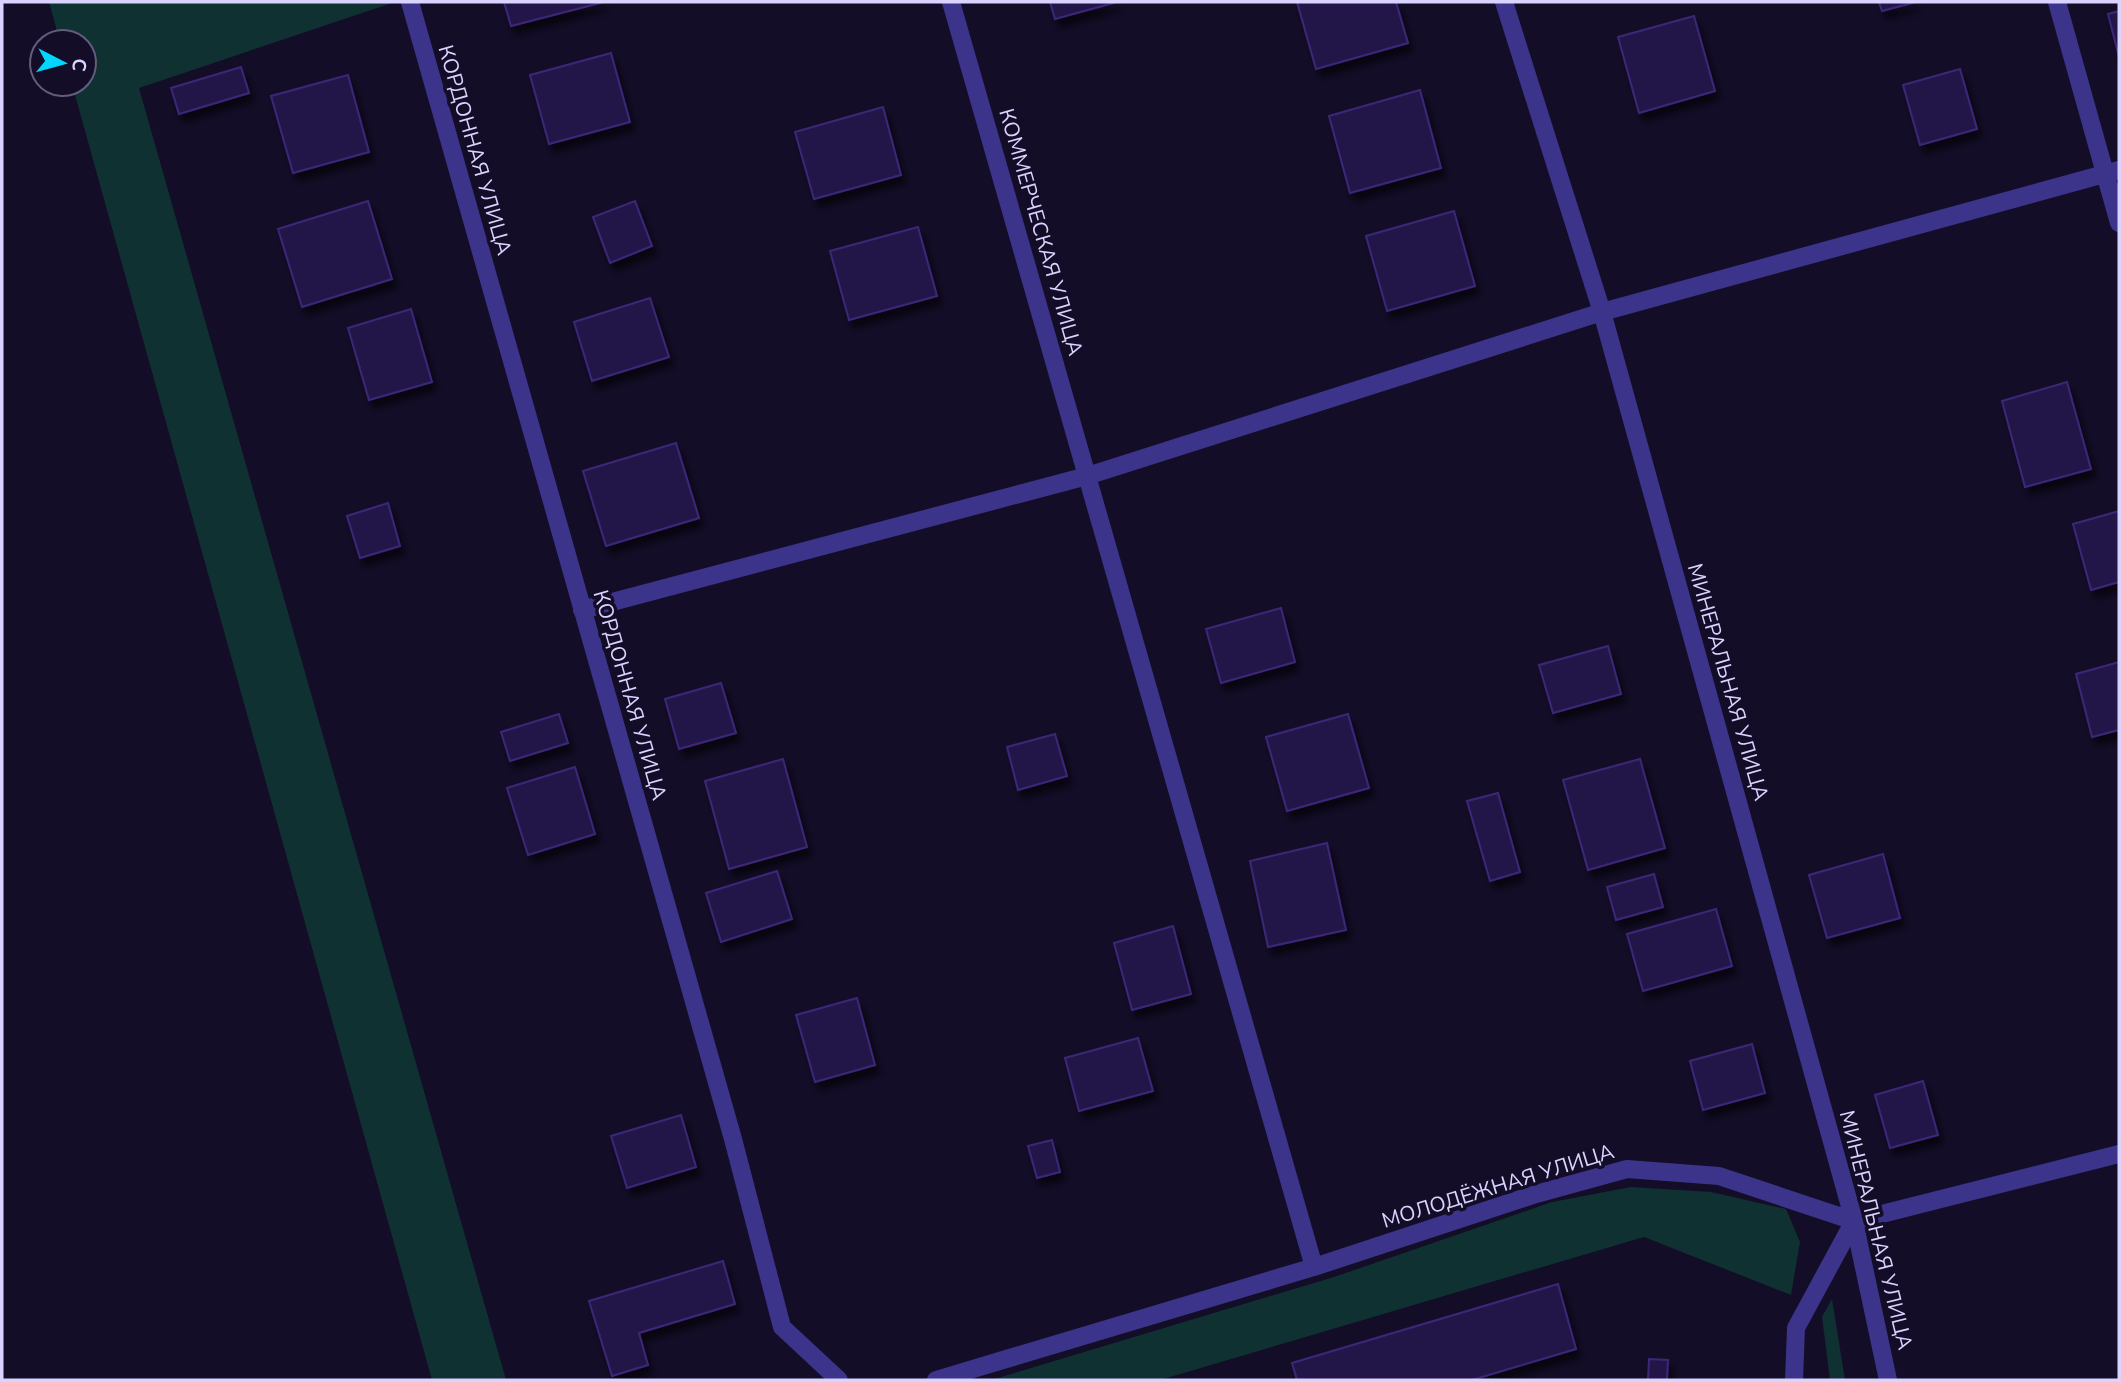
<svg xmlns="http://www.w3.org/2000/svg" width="2121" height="1382" font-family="'Nunito Sans',sans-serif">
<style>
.green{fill:#103132}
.building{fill:#24174a;stroke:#3c2878;stroke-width:2;filter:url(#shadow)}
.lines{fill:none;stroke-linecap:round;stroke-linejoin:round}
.lane{stroke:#3c348a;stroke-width:18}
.street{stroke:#3c348a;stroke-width:18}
.labels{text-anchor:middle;stroke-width:7;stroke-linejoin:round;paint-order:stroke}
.street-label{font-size:21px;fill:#dbd3ff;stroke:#130d27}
</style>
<defs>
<filter id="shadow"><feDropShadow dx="4.5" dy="8" stdDeviation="3.5" flood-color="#0009"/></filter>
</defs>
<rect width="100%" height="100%" fill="#130d27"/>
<!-- green -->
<path class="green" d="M 49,2 L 395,2 L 139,88 L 506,1380 L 432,1380 L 72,84 L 84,84 L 84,42 L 60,42 Z
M 1631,1187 L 1711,1192 L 1786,1209 L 1800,1242 L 1791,1295 L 1644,1237 L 1160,1380 L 991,1380 L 1334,1277 L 1552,1202 Z
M 1832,1299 L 1845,1380 L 1830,1380 L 1822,1317 Z"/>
<!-- building -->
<path class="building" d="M 504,2 L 604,2 L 511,26 Z
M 1050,2 L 1117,2 L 1055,19 Z
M 1297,2 L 1396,2 L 1408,43 L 1316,69 Z
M 1879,2 L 1916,2 L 1882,11 Z
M 2119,11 L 2119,57 L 2108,14 Z
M 1694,16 L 1715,91 L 1639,113 L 1618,37 Z
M 611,53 L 630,122 L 549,144 L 530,75 Z
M 241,67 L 249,93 L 179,114 L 171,88 Z
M 1960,69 L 1977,129 L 1920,145 L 1903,85 Z
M 348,75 L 369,152 L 293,173 L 271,96 Z
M 1420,90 L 1441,168 L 1350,193 L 1329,116 Z
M 883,107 L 901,175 L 814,199 L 795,132 Z
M 368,201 L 392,279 L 302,307 L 278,229 Z
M 635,201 L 652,246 L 610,263 L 593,217 Z
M 1454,211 L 1475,286 L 1387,311 L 1366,236 Z
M 918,227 L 937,296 L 849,320 L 830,251 Z
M 650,298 L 669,357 L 592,381 L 574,322 Z
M 411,309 L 432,382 L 369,400 L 348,328 Z
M 2067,382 L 2091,469 L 2025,487 L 2002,401 Z
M 676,443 L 699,518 L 606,546 L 583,471 Z
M 388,503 L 400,546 L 360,558 L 347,516 Z
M 2119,511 L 2119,582 L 2091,590 L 2073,524 Z
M 1281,608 L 1295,662 L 1221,683 L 1206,629 Z
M 1608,646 L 1621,694 L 1553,713 L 1539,665 Z
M 2119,662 L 2119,730 L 2092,737 L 2076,674 Z
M 721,683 L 736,733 L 679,749 L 665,699 Z
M 559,714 L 568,743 L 510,761 L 501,732 Z
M 1348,714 L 1369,788 L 1287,811 L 1266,737 Z
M 1055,734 L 1067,776 L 1018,790 L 1007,747 Z
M 783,759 L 807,847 L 729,869 L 705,781 Z
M 1640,759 L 1665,848 L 1588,870 L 1563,780 Z
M 575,767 L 595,834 L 528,855 L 507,788 Z
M 1498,793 L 1520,872 L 1490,881 L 1467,801 Z
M 1327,843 L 1346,930 L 1268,947 L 1250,861 Z
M 1883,854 L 1900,918 L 1827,938 L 1809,875 Z
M 777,871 L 792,919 L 721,942 L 706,893 Z
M 1654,874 L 1663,907 L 1616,920 L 1607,887 Z
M 1716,909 L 1732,966 L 1643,991 L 1627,934 Z
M 1173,926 L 1191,994 L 1132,1010 L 1114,943 Z
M 857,998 L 875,1065 L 815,1082 L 796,1015 Z
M 1138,1038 L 1153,1091 L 1079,1111 L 1065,1058 Z
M 1752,1044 L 1765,1093 L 1703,1110 L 1690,1061 Z
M 1923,1081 L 1938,1135 L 1890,1148 L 1875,1095 Z
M 681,1115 L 696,1167 L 627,1188 L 611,1136 Z
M 1052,1140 L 1060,1172 L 1037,1178 L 1028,1146 Z
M 723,1261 L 735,1304 L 639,1333 L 648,1365 L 612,1376 L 589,1301 Z
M 1558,1284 L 1576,1349 L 1472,1380 L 1297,1380 L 1292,1363 Z
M 1649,1359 L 1668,1360 L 1667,1380 L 1648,1380 Z"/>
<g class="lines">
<!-- lane -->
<path class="lane" d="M 582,610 L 1087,476
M 1794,1380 L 1796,1328 L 1854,1221"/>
<!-- street -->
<path class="street" d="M 410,2 L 733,1139 L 782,1327 L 839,1380
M 951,2 L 1314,1267
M 1504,2 L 1602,312 L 1854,1221 L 1888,1380
M 2057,2 L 2119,223
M 1087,476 L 1602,312 L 2119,170
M 936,1380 L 1314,1267 L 1536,1194 L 1627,1169 L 1719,1176 L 1854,1221 L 2119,1154"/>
</g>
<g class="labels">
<!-- street labels -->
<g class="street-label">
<text transform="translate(475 150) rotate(74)" y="7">КОРДОННАЯ УЛИЦА</text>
<text transform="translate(1041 232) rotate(74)" y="7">КОММЕРЧЕСКАЯ УЛИЦА</text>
<text transform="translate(1728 682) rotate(74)" y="7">МИНЕРАЛЬНАЯ УЛИЦА</text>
<text transform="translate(630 695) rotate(74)" y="7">КОРДОННАЯ УЛИЦА</text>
<text transform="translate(1498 1186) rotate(-17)" y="7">МОЛОДЁЖНАЯ УЛИЦА</text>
<text transform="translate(1876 1230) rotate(76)" y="7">МИНЕРАЛЬНАЯ УЛИЦА</text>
</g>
</g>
<!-- border -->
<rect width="2121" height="1382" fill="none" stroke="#dbd3ff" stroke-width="7"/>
<!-- north arrow -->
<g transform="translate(63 63) rotate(96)"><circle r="33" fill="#130d27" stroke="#635c7d" stroke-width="2"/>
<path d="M0-5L12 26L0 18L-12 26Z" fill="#00d6fe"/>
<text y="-10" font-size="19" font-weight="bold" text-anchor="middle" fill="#dbd3ff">С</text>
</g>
</svg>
